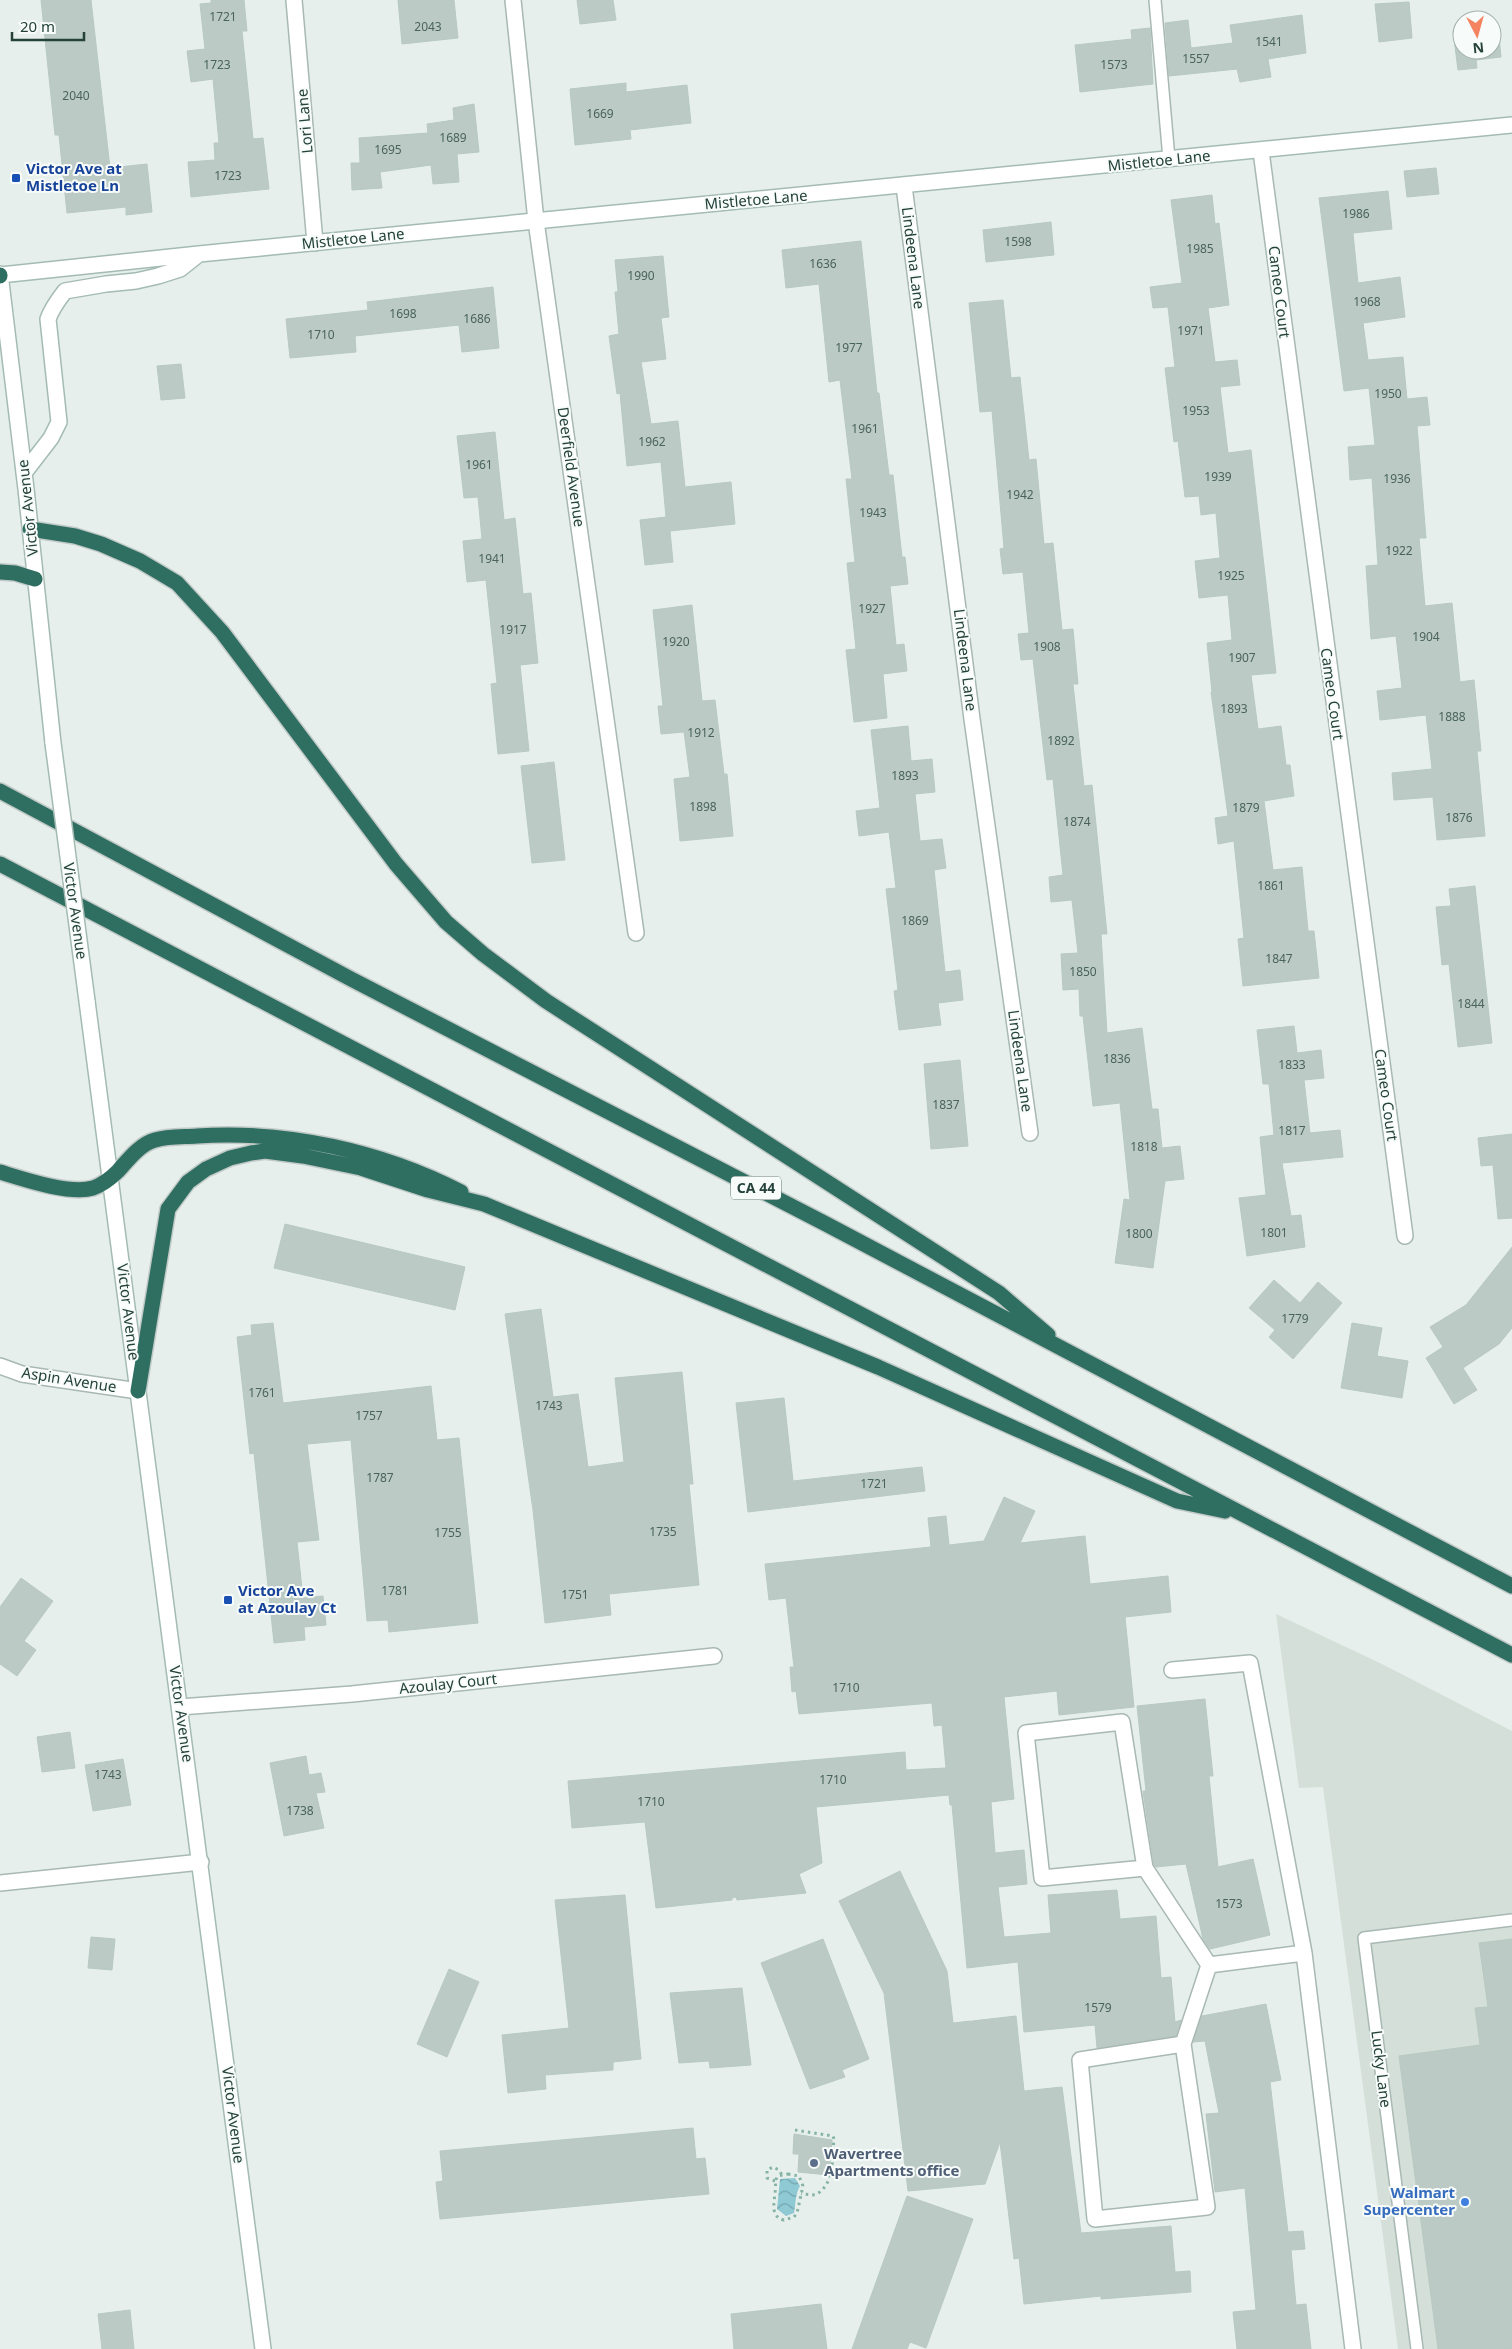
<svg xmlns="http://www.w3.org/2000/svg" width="1512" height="2349" font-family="'Noto Sans',sans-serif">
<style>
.built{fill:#d4dfda}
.water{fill:url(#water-waves)}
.building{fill:#bbcac4;stroke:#b8c9c2}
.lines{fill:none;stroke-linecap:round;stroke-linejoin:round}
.lane-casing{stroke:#a8b8b2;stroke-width:14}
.street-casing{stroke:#a8b8b2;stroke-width:18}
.secondary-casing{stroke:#a4bbb3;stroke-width:18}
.highway-casing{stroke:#c2cac8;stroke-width:18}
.path{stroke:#86b3a5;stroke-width:3;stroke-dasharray:2.5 4;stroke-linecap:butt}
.lane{stroke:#fff;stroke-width:11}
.street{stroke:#fff;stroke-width:15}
.secondary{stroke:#fff;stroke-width:15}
.highway{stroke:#2f6f62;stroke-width:15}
.secondary-bridge-casing{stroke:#a4bbb3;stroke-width:18;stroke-linecap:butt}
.secondary-bridge{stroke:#fff;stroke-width:15}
.transit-dot{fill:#1a4fb4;stroke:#f7fbf9;stroke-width:2}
.service-dot{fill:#5c6f8a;stroke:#f7fbf9;stroke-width:2}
.shop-dot{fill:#3f7fe0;stroke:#f7fbf9;stroke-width:2}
.labels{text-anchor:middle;stroke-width:4;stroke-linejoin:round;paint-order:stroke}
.number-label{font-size:12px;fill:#4a645c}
.shield{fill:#f7fbf9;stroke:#637a73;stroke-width:1}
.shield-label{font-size:14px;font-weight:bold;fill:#24423a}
.street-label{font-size:15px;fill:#24423a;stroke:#f7fbf9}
.transit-label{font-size:15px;font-weight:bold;fill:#164399;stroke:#f7fbf9;text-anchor:start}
.service-label{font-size:15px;font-weight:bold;fill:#4e5e75;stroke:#f7fbf9;text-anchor:start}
.shop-label{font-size:15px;font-weight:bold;fill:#366cbe;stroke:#f7fbf9;text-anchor:end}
</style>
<defs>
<pattern id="water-waves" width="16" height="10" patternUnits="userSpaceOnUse" patternTransform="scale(1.25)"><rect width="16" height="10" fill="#8ec9d4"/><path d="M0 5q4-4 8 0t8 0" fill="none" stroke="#74a5ad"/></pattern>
</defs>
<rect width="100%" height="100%" fill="#e6efeb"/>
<!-- built -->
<path class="built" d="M 1276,1614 L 1384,1665 L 1512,1731 L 1512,2349 L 1398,2349 L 1323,1787 L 1299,1788 Z"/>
<!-- water -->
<path class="water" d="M 795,2178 L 800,2186 C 795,2195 796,2203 794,2213 L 786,2216 L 777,2209 L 780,2179 Z"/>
<!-- building -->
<path class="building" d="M 41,0 L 91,0 L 110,168 L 147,164 L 152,212 L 126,215 L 126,207 L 67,213 L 59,135 L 55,135 Z
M 211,0 L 244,0 L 247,31 L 242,31 L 253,139 L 263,138 L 269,189 L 191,197 L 188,162 L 215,160 L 214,143 L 219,143 L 213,79 L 191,82 L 187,51 L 205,49 L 200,4 L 211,3 Z
M 398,0 L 454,0 L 458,38 L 402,44 Z
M 577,0 L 613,0 L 616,20 L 580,24 Z
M 1409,2 L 1412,38 L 1379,42 L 1375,4 Z
M 1302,15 L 1306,53 L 1268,59 L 1271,77 L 1240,82 L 1237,69 L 1169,76 L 1165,23 L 1188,20 L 1191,48 L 1233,43 L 1230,25 Z
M 1498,27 L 1501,57 L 1476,60 L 1477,68 L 1458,70 L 1453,31 L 1462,30 L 1462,50 L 1492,50 L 1492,28 Z
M 1150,28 L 1153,84 L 1080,92 L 1075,45 L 1132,39 L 1131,30 Z
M 626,83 L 626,92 L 687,85 L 691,123 L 630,130 L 631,139 L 575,145 L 570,89 Z
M 474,104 L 479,152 L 457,154 L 459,182 L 433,184 L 431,165 L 380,172 L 382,188 L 352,190 L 351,163 L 360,163 L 359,138 L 428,133 L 427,124 L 454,120 L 453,108 Z
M 1436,168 L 1439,194 L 1407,197 L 1404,171 Z
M 1388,191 L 1392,229 L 1353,233 L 1358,283 L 1400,277 L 1405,317 L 1363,323 L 1368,360 L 1403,357 L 1407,399 L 1427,397 L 1430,425 L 1417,426 L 1426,538 L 1419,538 L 1425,606 L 1452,603 L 1460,682 L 1474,680 L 1481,751 L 1477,751 L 1485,836 L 1437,840 L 1433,797 L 1394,800 L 1392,773 L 1432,769 L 1426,715 L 1380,720 L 1377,691 L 1402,688 L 1396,636 L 1371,639 L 1366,566 L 1378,565 L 1372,478 L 1350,480 L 1348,447 L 1375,445 L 1369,388 L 1344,391 L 1319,198 Z
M 1212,195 L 1215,224 L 1219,223 L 1229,305 L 1208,308 L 1215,362 L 1237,360 L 1240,385 L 1220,387 L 1228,453 L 1251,450 L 1276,673 L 1251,675 L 1258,729 L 1281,726 L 1286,765 L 1290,765 L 1294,796 L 1264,801 L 1273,870 L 1302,867 L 1308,931 L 1314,931 L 1319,978 L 1243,986 L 1238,939 L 1244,938 L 1234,841 L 1218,844 L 1215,818 L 1228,816 L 1211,692 L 1212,692 L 1207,643 L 1232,640 L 1228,595 L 1199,598 L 1195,561 L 1220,558 L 1216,513 L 1201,515 L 1199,496 L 1185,497 L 1178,441 L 1174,442 L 1165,368 L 1175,367 L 1168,307 L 1153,308 L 1150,287 L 1182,283 L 1171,200 Z
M 1051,222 L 1054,255 L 986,262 L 983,230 Z
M 861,241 L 877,393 L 879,393 L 889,475 L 893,475 L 902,557 L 905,557 L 908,584 L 890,586 L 896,645 L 904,644 L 907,671 L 883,674 L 887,718 L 854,722 L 846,650 L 856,649 L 847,563 L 855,562 L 846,479 L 852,479 L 840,380 L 829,382 L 819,284 L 786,288 L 782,250 Z
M 663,256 L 669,317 L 661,318 L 666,359 L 641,362 L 651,424 L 678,421 L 685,487 L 731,482 L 735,524 L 670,531 L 673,562 L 645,565 L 640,520 L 666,517 L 661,462 L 627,466 L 620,393 L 617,394 L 609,336 L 619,334 L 615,292 L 618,292 L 615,260 Z
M 493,287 L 499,348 L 462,352 L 459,325 L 355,336 L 356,352 L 290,358 L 286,319 L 368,310 L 367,302 Z
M 1003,300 L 1011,378 L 1020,377 L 1029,460 L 1036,459 L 1044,544 L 1053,543 L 1062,630 L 1073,629 L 1078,684 L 1073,684 L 1084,786 L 1092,785 L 1107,934 L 1101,934 L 1107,1033 L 1142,1028 L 1152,1109 L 1158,1109 L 1162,1148 L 1180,1146 L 1184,1179 L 1165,1181 L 1153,1268 L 1115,1263 L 1124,1199 L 1130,1200 L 1120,1103 L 1093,1106 L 1083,1016 L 1080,1016 L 1079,989 L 1063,990 L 1061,954 L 1078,953 L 1072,900 L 1051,902 L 1049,877 L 1063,875 L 1053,779 L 1047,780 L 1033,659 L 1021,660 L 1018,634 L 1029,633 L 1023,572 L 1003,574 L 1000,549 L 1004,548 L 992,411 L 980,412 L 969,303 Z
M 181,364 L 185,398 L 161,400 L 157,366 Z
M 495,432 L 504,520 L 515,518 L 523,594 L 531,593 L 538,663 L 520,665 L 529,751 L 498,754 L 491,684 L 497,683 L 486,580 L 467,582 L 463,541 L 482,539 L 478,497 L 464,498 L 457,436 Z
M 692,605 L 702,701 L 715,700 L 724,774 L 727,774 L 733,836 L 680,841 L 674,779 L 690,777 L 684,732 L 661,734 L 658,706 L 663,706 L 653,610 Z
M 908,726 L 911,761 L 932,759 L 935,792 L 915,794 L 920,841 L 942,839 L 946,868 L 934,870 L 945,972 L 960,970 L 963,1000 L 938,1003 L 941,1025 L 899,1030 L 894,991 L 898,990 L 886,889 L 896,888 L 889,832 L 859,836 L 856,811 L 880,808 L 871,730 Z
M 554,762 L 565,860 L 532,863 L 521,766 Z
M 1475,886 L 1492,1043 L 1458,1047 L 1449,964 L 1442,965 L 1436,907 L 1451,906 L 1449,889 Z
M 1294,1026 L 1297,1053 L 1321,1050 L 1324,1078 L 1304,1080 L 1310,1133 L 1340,1130 L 1343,1157 L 1282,1163 L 1291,1216 L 1301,1215 L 1305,1247 L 1247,1256 L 1239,1198 L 1266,1195 L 1260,1137 L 1274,1135 L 1269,1084 L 1263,1084 L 1257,1030 Z
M 960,1060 L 968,1146 L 931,1149 L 924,1064 Z
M 1512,1134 L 1512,1218 L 1498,1219 L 1493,1165 L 1481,1166 L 1478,1138 Z
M 285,1224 L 465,1267 L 455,1310 L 274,1268 Z
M 1512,1247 L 1512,1328 L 1499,1344 L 1463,1368 L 1477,1390 L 1454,1404 L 1426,1358 L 1443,1347 L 1430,1327 L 1466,1305 Z
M 1274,1280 L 1300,1303 L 1318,1282 L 1342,1303 L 1293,1359 L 1269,1337 L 1275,1330 L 1249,1308 Z
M 541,1309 L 553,1397 L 578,1394 L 588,1467 L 624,1462 L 615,1378 L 682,1372 L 693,1484 L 689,1484 L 699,1585 L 609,1594 L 611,1615 L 545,1623 L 533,1510 L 505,1314 Z
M 273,1323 L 283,1403 L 431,1386 L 437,1440 L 459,1438 L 478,1623 L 389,1632 L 388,1620 L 367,1621 L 351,1440 L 307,1444 L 319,1540 L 297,1542 L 303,1598 L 323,1596 L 326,1625 L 304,1627 L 305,1640 L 274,1643 L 254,1453 L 250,1454 L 237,1337 L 252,1335 L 251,1325 Z
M 1352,1323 L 1382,1328 L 1377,1356 L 1408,1361 L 1402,1398 L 1341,1388 Z
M 784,1398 L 793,1481 L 922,1467 L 925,1491 L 748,1512 L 736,1403 Z
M 1004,1497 L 1035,1511 L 1020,1543 L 1085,1536 L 1090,1584 L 1168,1576 L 1171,1612 L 1125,1617 L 1134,1707 L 1059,1715 L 1057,1691 L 1004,1697 L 1014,1799 L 991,1802 L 995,1853 L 1024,1850 L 1027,1884 L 998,1887 L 1004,1937 L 1051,1933 L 1048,1895 L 1117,1890 L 1120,1919 L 1156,1916 L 1161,1978 L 1171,1977 L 1175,2022 L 1181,2020 L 1176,2036 L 1097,2048 L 1095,2025 L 1024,2032 L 1018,1962 L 967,1968 L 952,1805 L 950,1805 L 949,1795 L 816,1807 L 822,1863 L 799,1874 L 806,1893 L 737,1900 L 736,1897 L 732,1898 L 732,1900 L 656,1908 L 645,1822 L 572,1828 L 568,1781 L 905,1752 L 906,1770 L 946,1768 L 942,1725 L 934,1726 L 932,1703 L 799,1714 L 796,1691 L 792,1692 L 790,1667 L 794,1667 L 786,1598 L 769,1600 L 765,1564 L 931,1547 L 928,1518 L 946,1516 L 949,1545 L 984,1541 Z
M 21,1578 L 53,1601 L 24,1641 L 36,1650 L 17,1676 L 0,1664 L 0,1607 Z
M 1205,1699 L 1213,1776 L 1209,1776 L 1218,1867 L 1253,1859 L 1270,1935 L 1210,1949 L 1203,1939 L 1186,1864 L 1156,1867 L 1154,1865 L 1145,1805 L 1143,1791 L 1146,1791 L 1137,1706 Z
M 70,1732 L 75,1768 L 42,1772 L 37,1737 Z
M 306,1756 L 309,1775 L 321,1773 L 325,1792 L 316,1793 L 324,1828 L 284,1836 L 270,1763 Z
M 123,1759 L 131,1805 L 93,1811 L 85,1765 Z
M 900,1871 L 947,1971 L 953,2023 L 971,2021 L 973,2025 L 972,2021 L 1016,2016 L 1024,2091 L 1062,2087 L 1081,2233 L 1171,2226 L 1175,2272 L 1190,2271 L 1191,2292 L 1101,2299 L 1101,2296 L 1024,2304 L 1019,2258 L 1014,2259 L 1000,2142 L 985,2184 L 908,2191 L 884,1993 L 839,1901 Z
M 625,1895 L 641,2059 L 613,2062 L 613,2070 L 545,2075 L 546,2089 L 508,2093 L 502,2035 L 569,2028 L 555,1900 Z
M 91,1937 L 115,1939 L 112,1970 L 88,1968 Z
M 823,1939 L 869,2059 L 842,2070 L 845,2077 L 810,2089 L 761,1963 Z
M 1512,1939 L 1512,2349 L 1438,2349 L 1399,2056 L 1480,2045 L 1475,2008 L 1488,2007 L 1479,1943 Z
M 449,1969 L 479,1982 L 447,2057 L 417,2044 Z
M 742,1988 L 751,2065 L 710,2068 L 709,2061 L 679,2063 L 670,1993 Z
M 1266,2004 L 1281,2080 L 1270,2082 L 1288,2232 L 1303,2231 L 1305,2249 L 1291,2250 L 1296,2305 L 1306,2304 L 1311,2349 L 1237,2349 L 1233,2312 L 1256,2310 L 1245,2188 L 1215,2192 L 1206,2114 L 1219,2113 L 1205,2041 L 1193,2042 L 1202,2016 Z
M 693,2128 L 696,2159 L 705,2158 L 709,2194 L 440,2219 L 436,2182 L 443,2181 L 440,2151 Z
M 794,2134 L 832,2140 L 829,2175 L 798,2172 L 799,2154 L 793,2154 Z
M 907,2196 L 973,2219 L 926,2348 L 910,2342 L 907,2349 L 852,2349 Z
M 821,2304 L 827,2349 L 734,2349 L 731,2314 Z
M 130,2310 L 134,2349 L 102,2349 L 98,2314 Z"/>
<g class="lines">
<defs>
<path id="lane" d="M 1155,0 L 1169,159
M 1417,2349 L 1364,1938 L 1512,1920"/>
<path id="street" d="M 294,0 L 315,243
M 513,0 L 536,221 L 636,933
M 1261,151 L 1405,1236
M 904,186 L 972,719 L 1030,1133
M 0,1366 L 22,1374 L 138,1391
M 1172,1670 L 1250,1663 L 1304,1953
M 180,1707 L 352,1694 L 714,1656
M 1145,1868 L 1122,1722 L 1026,1733 L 1042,1878 L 1145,1868 L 1209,1965
M 0,1883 L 201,1862
M 1183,2044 L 1080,2060 L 1095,2219 L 1207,2207 L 1183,2044 L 1209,1965 L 1304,1953 L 1353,2349"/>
<path id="secondary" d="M 0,274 L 26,489 L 53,743
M 0,275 L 199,254 L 1512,125
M 24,473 L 51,438 L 59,422 L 48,319 C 52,308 58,300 65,291 L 106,284 L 136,281 L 158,276 L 180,269 L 199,254
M 87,1001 L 263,2349"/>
<path id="highway" d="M 0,276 L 0,275
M 30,529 L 75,536 L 101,544 L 140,561 L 177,583 L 222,632 L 396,864 L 446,922 L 483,954 L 546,1001 L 999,1293 L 1048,1335
M 0,572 L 15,573 L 35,579
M 0,791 L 351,979 L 826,1224 L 1512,1586
M 0,864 L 1512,1655
M 0,1172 C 23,1179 70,1195 93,1188 C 102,1185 111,1178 118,1171 C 128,1160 140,1144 155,1140 C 168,1136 183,1137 197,1136 C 286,1130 381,1151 461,1192
M 138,1391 L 168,1209 L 188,1182 L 206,1169 L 230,1158 L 251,1153 L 265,1151 L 303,1156 L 361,1168 L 428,1190 L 484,1204 L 878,1367 L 1177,1501 L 1225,1511"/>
</defs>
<!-- lane casing -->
<use href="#lane" class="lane-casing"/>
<!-- street casing -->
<use href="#street" class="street-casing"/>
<!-- secondary casing -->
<use href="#secondary" class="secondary-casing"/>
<!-- highway casing -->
<use href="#highway" class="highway-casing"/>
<!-- path -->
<path class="path" d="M 795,2130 L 833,2136 L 834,2139 C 832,2158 835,2185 815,2195 L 801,2194
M 788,2174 L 799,2176 L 803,2186 L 797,2213 L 794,2217 L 784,2220 C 766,2216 778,2194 775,2181 L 778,2176 Z
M 775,2181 L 767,2178 L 767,2170 L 773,2167 L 779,2170 L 782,2175"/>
<!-- lane -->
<use href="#lane" class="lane"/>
<!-- street -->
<use href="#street" class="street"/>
<!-- secondary -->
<use href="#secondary" class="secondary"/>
<!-- highway -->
<use href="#highway" class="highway"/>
<defs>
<path id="secondary-bridge" d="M 53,743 L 87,1001"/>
</defs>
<!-- secondary-bridge casing -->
<use href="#secondary-bridge" class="secondary-bridge-casing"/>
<!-- secondary-bridge -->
<use href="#secondary-bridge" class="secondary-bridge"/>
</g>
<!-- markers -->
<g class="transit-dot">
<rect x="11" y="173" width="10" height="10" rx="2.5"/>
<rect x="223" y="1595" width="10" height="10" rx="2.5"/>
</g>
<circle class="service-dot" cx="814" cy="2163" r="5"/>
<circle class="shop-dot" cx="1465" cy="2202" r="5"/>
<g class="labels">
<!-- number labels -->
<g class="number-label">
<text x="223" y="21">1721</text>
<text x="428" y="31">2043</text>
<text x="1269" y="46">1541</text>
<text x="1196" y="63">1557</text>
<text x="217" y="69">1723</text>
<text x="1114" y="69">1573</text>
<text x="76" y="100">2040</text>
<text x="600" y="118">1669</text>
<text x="453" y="142">1689</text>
<text x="388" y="154">1695</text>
<text x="228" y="180">1723</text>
<text x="1356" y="218">1986</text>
<text x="1018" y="246">1598</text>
<text x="1200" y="253">1985</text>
<text x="823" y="268">1636</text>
<text x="641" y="280">1990</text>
<text x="1367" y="306">1968</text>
<text x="403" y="318">1698</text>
<text x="477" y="323">1686</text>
<text x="1191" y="335">1971</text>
<text x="321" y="339">1710</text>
<text x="849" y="352">1977</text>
<text x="1388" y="398">1950</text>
<text x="1196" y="415">1953</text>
<text x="865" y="433">1961</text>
<text x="652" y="446">1962</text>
<text x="479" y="469">1961</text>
<text x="1218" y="481">1939</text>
<text x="1397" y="483">1936</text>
<text x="1020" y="499">1942</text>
<text x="873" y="517">1943</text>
<text x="1399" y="555">1922</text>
<text x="492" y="563">1941</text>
<text x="1231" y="580">1925</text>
<text x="872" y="613">1927</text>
<text x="513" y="634">1917</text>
<text x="1426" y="641">1904</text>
<text x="676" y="646">1920</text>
<text x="1047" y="651">1908</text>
<text x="1242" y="662">1907</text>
<text x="1234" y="713">1893</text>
<text x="1452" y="721">1888</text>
<text x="701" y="737">1912</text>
<text x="1061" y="745">1892</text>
<text x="905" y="780">1893</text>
<text x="703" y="811">1898</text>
<text x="1246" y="812">1879</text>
<text x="1459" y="822">1876</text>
<text x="1077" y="826">1874</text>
<text x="1271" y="890">1861</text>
<text x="915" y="925">1869</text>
<text x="1279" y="963">1847</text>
<text x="1083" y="976">1850</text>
<text x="1471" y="1008">1844</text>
<text x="1117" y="1063">1836</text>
<text x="1292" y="1069">1833</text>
<text x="946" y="1109">1837</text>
<text x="1292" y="1135">1817</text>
<text x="1144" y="1151">1818</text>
<text x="1274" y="1237">1801</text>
<text x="1139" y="1238">1800</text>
<text x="1295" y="1323">1779</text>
<text x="262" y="1397">1761</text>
<text x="549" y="1410">1743</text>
<text x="369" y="1420">1757</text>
<text x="380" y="1482">1787</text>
<text x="874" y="1488">1721</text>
<text x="663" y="1536">1735</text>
<text x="448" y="1537">1755</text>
<text x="395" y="1595">1781</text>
<text x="575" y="1599">1751</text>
<text x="846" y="1692">1710</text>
<text x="108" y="1779">1743</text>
<text x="833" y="1784">1710</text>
<text x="651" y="1806">1710</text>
<text x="300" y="1815">1738</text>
<text x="1229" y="1908">1573</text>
<text x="1098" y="2012">1579</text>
</g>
<!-- shield labels -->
<rect class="shield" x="731" y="1176.5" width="50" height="23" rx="4"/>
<g class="shield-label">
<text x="756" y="1193">CA 44</text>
</g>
<!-- street labels -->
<g class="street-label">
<text transform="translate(305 121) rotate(-95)" y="5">Lori Lane</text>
<text transform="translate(1159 161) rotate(-6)" y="5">Mistletoe Lane</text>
<text transform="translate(756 200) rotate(-5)" y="5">Mistletoe Lane</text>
<text transform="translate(353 239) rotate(-6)" y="5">Mistletoe Lane</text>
<text transform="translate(913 258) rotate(83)" y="5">Lindeena Lane</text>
<text transform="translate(1279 292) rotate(83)" y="5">Cameo Court</text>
<text transform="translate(571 467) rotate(82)" y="5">Deerfield Avenue</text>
<text transform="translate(28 508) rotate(-96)" y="5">Victor Avenue</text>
<text transform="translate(965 660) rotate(83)" y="5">Lindeena Lane</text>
<text transform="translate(1332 694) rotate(82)" y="5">Cameo Court</text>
<text transform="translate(75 911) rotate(82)" y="5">Victor Avenue</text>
<text transform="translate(1020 1061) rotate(82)" y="5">Lindeena Lane</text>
<text transform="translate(1386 1095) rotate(82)" y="5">Cameo Court</text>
<text transform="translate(128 1312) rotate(83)" y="5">Victor Avenue</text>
<text transform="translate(69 1380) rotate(9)" y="5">Aspin Avenue</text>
<text transform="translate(448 1684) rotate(-6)" y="5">Azoulay Court</text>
<text transform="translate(181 1714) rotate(82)" y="5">Victor Avenue</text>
<text transform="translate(1381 2069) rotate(83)" y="5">Lucky Lane</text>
<text transform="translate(233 2115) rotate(83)" y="5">Victor Avenue</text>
</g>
<!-- transit labels -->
<g class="transit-label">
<text x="26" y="174">Victor Ave at<tspan x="26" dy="17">Mistletoe Ln</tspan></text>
<text x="238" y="1596">Victor Ave<tspan x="238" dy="17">at Azoulay Ct</tspan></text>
</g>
<!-- service labels -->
<g class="service-label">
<text x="824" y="2159">Wavertree<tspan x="824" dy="17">Apartments office</tspan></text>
</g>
<!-- shop labels -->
<g class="shop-label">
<text x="1455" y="2198">Walmart<tspan x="1455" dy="17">Supercenter</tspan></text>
</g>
</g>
<!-- north arrow -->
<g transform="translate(1477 35) rotate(174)"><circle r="24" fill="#f7fbf9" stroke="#a3b1ad"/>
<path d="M0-4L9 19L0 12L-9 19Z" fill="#f4845f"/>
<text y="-8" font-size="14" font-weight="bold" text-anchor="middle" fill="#24423a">N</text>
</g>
<!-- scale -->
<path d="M12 32v8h72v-8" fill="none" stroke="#24423a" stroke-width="2.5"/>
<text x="20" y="32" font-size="15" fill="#24423a" stroke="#f7fbf9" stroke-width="4" paint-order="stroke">20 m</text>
</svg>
